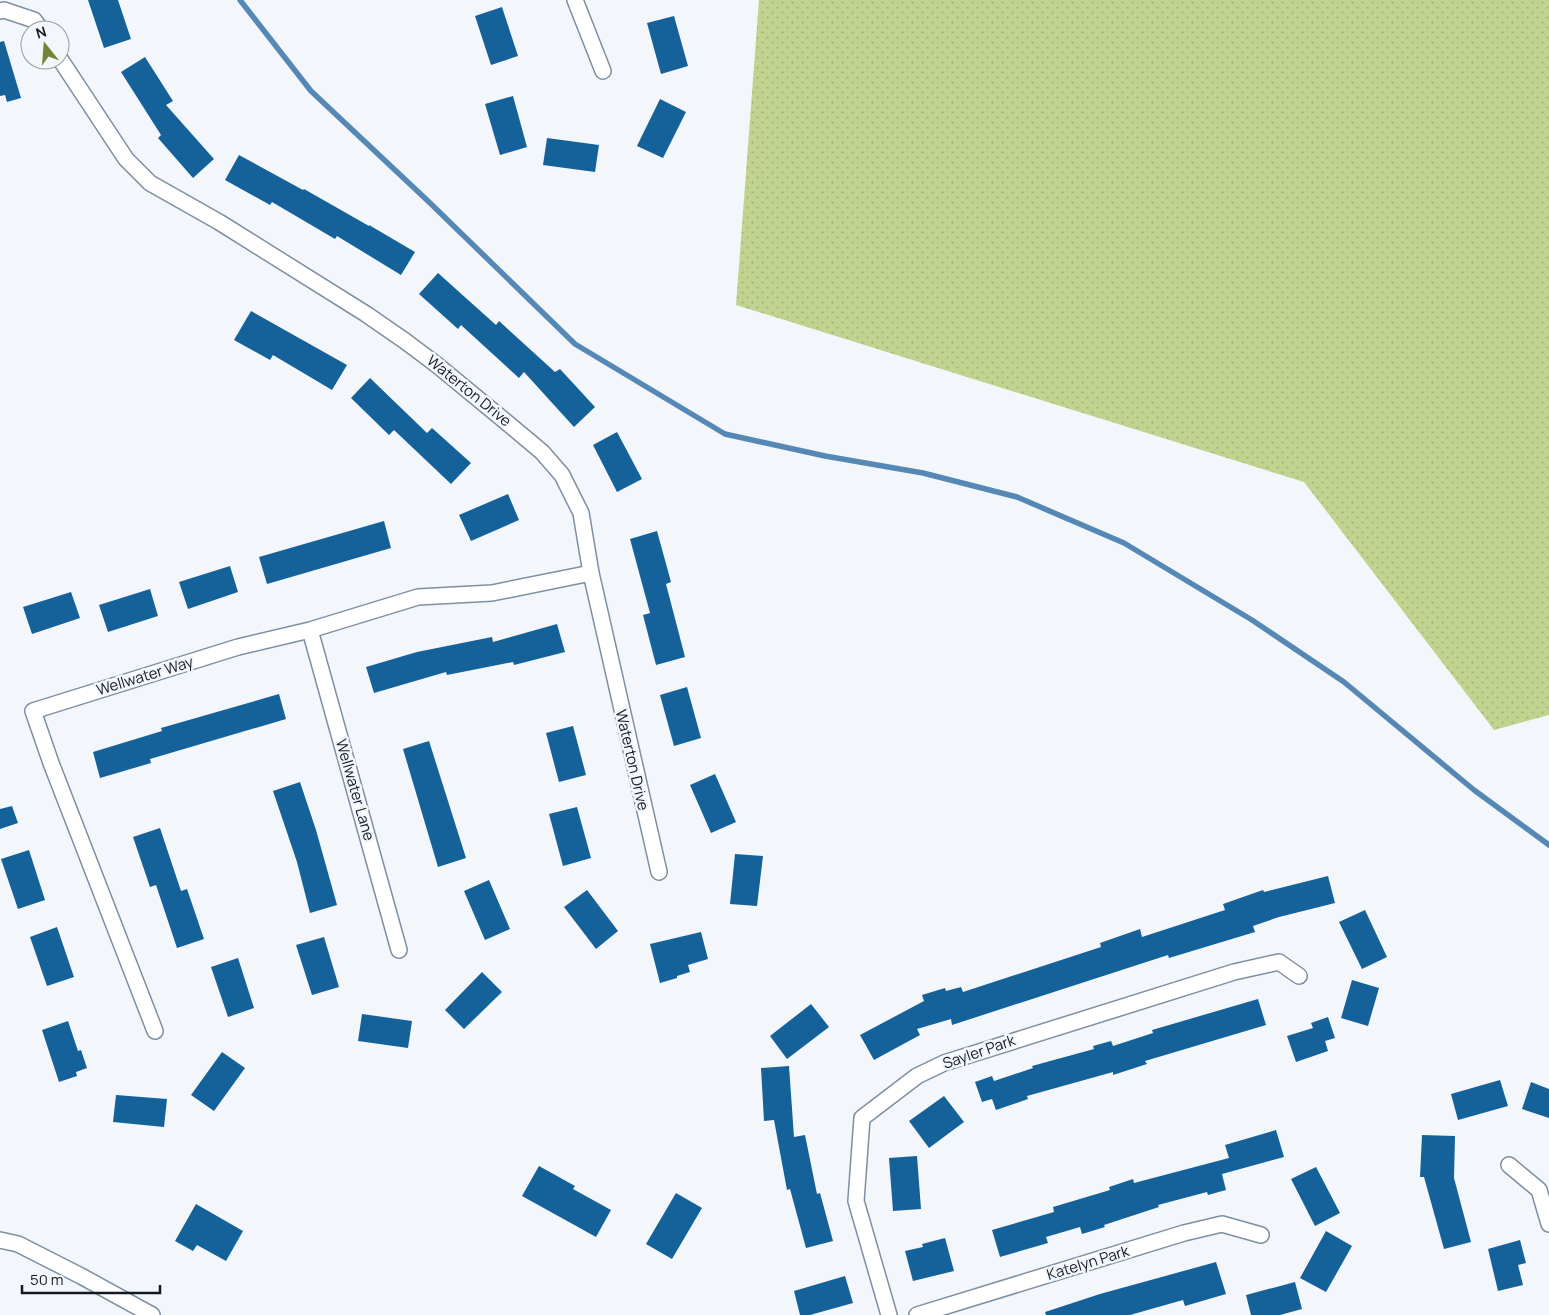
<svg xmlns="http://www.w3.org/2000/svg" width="1549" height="1315" font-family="Manrope,sans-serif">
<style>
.park{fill:url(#park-dots)}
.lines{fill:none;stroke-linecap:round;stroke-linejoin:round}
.stream{stroke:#5688b6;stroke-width:5.5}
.building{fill:#156199}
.minor-casing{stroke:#7d8fa1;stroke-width:18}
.minor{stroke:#fff;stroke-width:15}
.labels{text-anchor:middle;stroke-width:5;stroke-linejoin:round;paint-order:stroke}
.street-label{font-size:15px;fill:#121920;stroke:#f3f7fb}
</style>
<defs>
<pattern id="park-dots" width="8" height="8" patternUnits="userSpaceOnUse" patternTransform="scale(1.25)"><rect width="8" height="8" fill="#c0d490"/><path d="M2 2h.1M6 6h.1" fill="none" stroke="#a4b57c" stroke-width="1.8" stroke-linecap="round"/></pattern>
</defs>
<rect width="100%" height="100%" fill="#f3f7fb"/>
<!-- park -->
<path class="park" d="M 759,0 L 1549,0 L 1549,715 L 1494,730 L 1304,482 L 736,305 Z"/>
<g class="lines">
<!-- stream -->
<path class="stream" d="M 240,0 L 311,91 L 429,202 L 575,344 L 725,434 L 825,456 L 923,473 L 1017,497 L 1124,543 L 1252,620 L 1344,682 L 1474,790 L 1549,845"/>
</g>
<!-- building -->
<path class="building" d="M 88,0 L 118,0 L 131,39 L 104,48 Z
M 502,7 L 518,56 L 491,65 L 475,16 Z
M 674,16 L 688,66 L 661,74 L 647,23 Z
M 4,41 L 21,98 L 7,102 L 5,95 L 0,96 L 0,42 Z
M 145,57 L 173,101 L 166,105 L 214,159 L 193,178 L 158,138 L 161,135 L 121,72 Z
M 513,96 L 527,147 L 500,155 L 485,104 Z
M 660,99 L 686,112 L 663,158 L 637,146 Z
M 547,138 L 599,145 L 595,172 L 543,165 Z
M 239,155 L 303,190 L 304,189 L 369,226 L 369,225 L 415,252 L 401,275 L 337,236 L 335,239 L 272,202 L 270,205 L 225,180 Z
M 438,273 L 496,325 L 499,321 L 555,372 L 560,369 L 595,407 L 574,427 L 524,372 L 519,378 L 461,325 L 458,329 L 419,294 Z
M 251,311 L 347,365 L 332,390 L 273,355 L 270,360 L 234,340 Z
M 370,378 L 427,433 L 432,428 L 471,463 L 451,484 L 394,430 L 389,435 L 351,398 Z
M 617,432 L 642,479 L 617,492 L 593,445 Z
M 508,494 L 519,520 L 471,541 L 459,515 Z
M 384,521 L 391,548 L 267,584 L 259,557 Z
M 657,531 L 671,582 L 666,584 L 685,657 L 656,665 L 643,615 L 650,613 L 630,539 Z
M 230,566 L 238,592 L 188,609 L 179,582 Z
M 150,589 L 158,616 L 108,632 L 99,605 Z
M 71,592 L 80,618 L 32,634 L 23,607 Z
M 557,624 L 565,652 L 514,665 L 513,662 L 447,675 L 446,672 L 374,693 L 366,667 L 417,652 L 492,637 L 493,642 Z
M 687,687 L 701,738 L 674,746 L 660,695 Z
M 279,694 L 286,719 L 150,759 L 151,763 L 100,778 L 93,752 L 162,731 L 161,728 Z
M 573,726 L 586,775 L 559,782 L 546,733 Z
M 429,741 L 466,858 L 438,867 L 403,749 Z
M 715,774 L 736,822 L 711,833 L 690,785 Z
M 300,782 L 316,830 L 337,905 L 310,913 L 297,862 L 273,791 Z
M 12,806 L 18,823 L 0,829 L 0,809 Z
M 577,807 L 591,858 L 563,866 L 549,814 Z
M 160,828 L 181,891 L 187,889 L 204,939 L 177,948 L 156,885 L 150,887 L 133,837 Z
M 29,850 L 45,900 L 18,909 L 1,859 Z
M 735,854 L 763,856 L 757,906 L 730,904 Z
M 1328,876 L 1335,903 L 1279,917 L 1253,926 L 1255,932 L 1169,958 L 1168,955 L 952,1025 L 951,1019 L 917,1029 L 920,1035 L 874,1060 L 860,1035 L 924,1001 L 922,995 L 945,988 L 946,991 L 961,987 L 963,992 L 1101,947 L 1100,943 L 1140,929 L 1142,937 L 1225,910 L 1223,904 L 1263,890 L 1264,892 Z
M 489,880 L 510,929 L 485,940 L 464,891 Z
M 587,890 L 618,931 L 596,949 L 564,907 Z
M 1365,910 L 1387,957 L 1362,969 L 1339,922 Z
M 57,927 L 74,977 L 47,986 L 30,937 Z
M 701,932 L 708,959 L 688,965 L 690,972 L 677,976 L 677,978 L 660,983 L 650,944 Z
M 324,937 L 339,987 L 312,995 L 296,945 Z
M 238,958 L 254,1008 L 228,1017 L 211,967 Z
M 482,972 L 502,992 L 464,1029 L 445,1010 Z
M 1352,980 L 1379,988 L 1368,1026 L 1341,1018 Z
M 1258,999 L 1266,1025 L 1145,1061 L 1147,1064 L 1113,1075 L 1113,1072 L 1027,1096 L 1028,1099 L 996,1110 L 992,1099 L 982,1102 L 975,1082 L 992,1076 L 994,1081 L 1033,1068 L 1032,1066 L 1094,1049 L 1093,1046 L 1111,1041 L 1113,1046 L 1153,1033 L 1152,1030 Z
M 811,1004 L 829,1027 L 787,1059 L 770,1036 Z
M 362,1014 L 412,1021 L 408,1048 L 358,1041 Z
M 1328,1017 L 1335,1038 L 1325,1041 L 1328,1051 L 1296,1062 L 1287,1036 L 1313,1028 L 1311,1023 Z
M 68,1021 L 78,1051 L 81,1050 L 87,1068 L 76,1072 L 77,1076 L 59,1082 L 42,1030 Z
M 222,1052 L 245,1068 L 214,1111 L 191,1095 Z
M 789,1066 L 794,1137 L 805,1135 L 817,1194 L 820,1193 L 833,1241 L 806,1248 L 790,1189 L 787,1190 L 774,1120 L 764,1121 L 761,1068 Z
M 1500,1080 L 1508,1106 L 1458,1120 L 1451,1094 Z
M 1531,1082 L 1549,1089 L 1549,1118 L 1522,1109 Z
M 116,1095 L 167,1099 L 164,1127 L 113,1122 Z
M 944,1096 L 964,1122 L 929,1148 L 909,1121 Z
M 1276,1130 L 1284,1157 L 1222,1174 L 1226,1190 L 1208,1195 L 1207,1192 L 1158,1205 L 1159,1207 L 1104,1225 L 1105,1227 L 1082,1234 L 1080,1227 L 1046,1237 L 1048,1243 L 1000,1257 L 992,1230 L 1054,1212 L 1053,1207 L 1110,1190 L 1109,1187 L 1133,1179 L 1134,1183 L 1229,1158 L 1225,1145 Z
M 1422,1135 L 1455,1136 L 1454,1178 L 1471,1242 L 1444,1249 L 1424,1177 L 1420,1177 Z
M 917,1156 L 921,1209 L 893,1211 L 889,1158 Z
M 539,1166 L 575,1186 L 573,1189 L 611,1210 L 596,1237 L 522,1196 Z
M 1316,1167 L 1340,1213 L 1315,1226 L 1291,1179 Z
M 676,1193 L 702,1208 L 672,1259 L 646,1244 Z
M 196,1204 L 243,1231 L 226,1261 L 197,1245 L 193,1251 L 175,1241 Z
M 1326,1231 L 1352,1246 L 1326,1292 L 1300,1278 Z
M 945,1238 L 954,1271 L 913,1281 L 905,1251 L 923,1247 L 922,1244 Z
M 1520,1240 L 1526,1263 L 1518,1265 L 1523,1285 L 1498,1291 L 1488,1249 Z
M 1216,1262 L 1226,1294 L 1185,1306 L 1183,1300 L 1130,1315 L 1046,1315 L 1045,1312 L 1100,1294 Z
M 845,1276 L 853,1303 L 810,1315 L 800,1315 L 794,1291 Z
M 1295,1282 L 1302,1309 L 1280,1315 L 1251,1315 L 1246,1295 Z"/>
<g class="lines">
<defs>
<path id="minor" d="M 575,0 L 603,71
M 0,11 L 4,10 L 34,20 L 41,30
M 60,59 L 126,159 L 150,183 L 219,222 L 366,314 L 405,341 L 437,365 L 505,421 L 542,452 L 562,475 L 581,513 L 591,573 L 659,872
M 310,630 L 399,950
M 155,1031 L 51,763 L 33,711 L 238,647 L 310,630 L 418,597 L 492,593 L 591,573
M 1509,1165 L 1539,1190 L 1549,1224
M 0,1240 L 18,1244 L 81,1276 L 152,1315
M 889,1315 L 856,1201 L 862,1118 L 917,1076 L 944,1063 L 1234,972 L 1279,962 L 1299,976
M 917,1315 L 1184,1233 L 1222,1224 L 1261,1235"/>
</defs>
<!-- minor casing -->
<use href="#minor" class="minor-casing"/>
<!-- minor -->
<use href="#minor" class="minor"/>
</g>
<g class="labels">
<!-- street labels -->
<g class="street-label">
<text transform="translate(469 391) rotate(39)" y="5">Waterton Drive</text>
<text transform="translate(145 676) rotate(-17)" y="5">Wellwater Way</text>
<text transform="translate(632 760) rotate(77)" y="5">Waterton Drive</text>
<text transform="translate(355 790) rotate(74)" y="5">Wellwater Lane</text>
<text transform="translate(979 1052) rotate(-19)" y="5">Sayler Park</text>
<text transform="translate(1088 1263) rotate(-17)" y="5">Katelyn Park</text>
</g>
</g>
<!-- north arrow -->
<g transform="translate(45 45) rotate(343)"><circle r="24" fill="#f3f7fb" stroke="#999ea3"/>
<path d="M0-4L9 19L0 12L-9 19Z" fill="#718535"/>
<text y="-8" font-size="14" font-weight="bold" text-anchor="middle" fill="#121920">N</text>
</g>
<!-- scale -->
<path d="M22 1285v8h138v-8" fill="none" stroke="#121920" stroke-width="2.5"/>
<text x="30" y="1285" font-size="15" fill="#121920" stroke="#f3f7fb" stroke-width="4" paint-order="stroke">50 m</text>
</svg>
